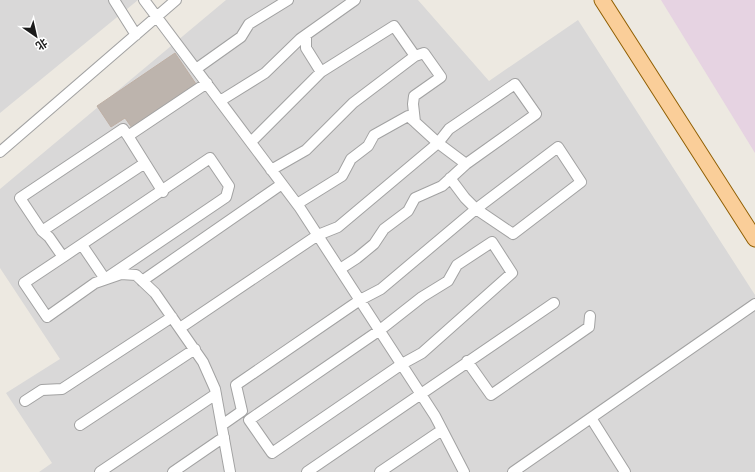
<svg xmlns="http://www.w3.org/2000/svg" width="755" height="472" font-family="'PT Sans Narrow','Noto Sans SC',sans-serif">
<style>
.residential{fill:#d9d8d8}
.industrial{fill:#e6d3e2}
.building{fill:#bdb4ad;stroke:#beafa4}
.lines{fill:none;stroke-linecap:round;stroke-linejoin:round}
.street-casing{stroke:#a2a2a2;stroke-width:12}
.primary-casing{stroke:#905f03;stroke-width:17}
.street{stroke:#fff;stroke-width:10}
.primary{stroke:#face99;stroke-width:15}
</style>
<rect width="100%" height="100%" fill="#ede9e1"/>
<!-- residential -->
<path class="residential" d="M 0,0 L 138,0 L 0,113 Z
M 226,0 L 418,0 L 489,81 L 578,20 L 755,295 L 755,472 L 39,472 L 52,463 L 6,393 L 60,359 L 0,268 L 0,189 Z"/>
<!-- industrial -->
<path class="industrial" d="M 661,0 L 755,0 L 755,153 Z"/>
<!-- building -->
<path class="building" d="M 175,53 L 196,84 L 132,128 L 125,118 L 111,127 L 97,106 Z"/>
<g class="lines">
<defs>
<path id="street" d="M 114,0 L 136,35
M 144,0 L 300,208 L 435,416 L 464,472
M 306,35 L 306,48 L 321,72
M 196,69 L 241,37 L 249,24 L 288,0
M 220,101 L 265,73 L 300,39 L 355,0
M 128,136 L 123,129 L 20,198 L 42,231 L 145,163
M 251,142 L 321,72 L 394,26 L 415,56 L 353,103 L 306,150 L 271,170
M 0,152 L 176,0
M 163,192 L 128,136 L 207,83
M 297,204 L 342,176 L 351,159 L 368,146 L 374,135 L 408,116 L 415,122
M 42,231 L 49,237 L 63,257 L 210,158 L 229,186 L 226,197 L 105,279 L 82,245
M 492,242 L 512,273 L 422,353 L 402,364 L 272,453 L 249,420 L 380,330 L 422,297 L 448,281 L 457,265 Z
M 63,257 L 24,283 L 47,317 L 95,283 L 121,274 L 136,275 L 155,293 L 203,362 L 215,389 L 230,472
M 340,269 L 357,258 L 374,244 L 384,229 L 408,211 L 415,198 L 442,186 L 466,164
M 142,281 L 282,184
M 180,328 L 318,235 L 338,227 L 438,143 L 449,129 L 515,84 L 536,114 L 466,164 L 438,143 L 415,122 L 413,104 L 414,96 L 441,77 L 424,53 L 415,56
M 467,361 L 491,395 L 589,327 L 590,316
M 25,401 L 42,390 L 62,389 L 172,317
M 591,418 L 625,472
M 80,425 L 195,349
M 222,425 L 242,411 L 236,385 L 360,300 L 381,289 L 476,209 L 558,147 L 581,182 L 513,234 L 476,209 L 465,198 L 450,178
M 100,472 L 216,394
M 173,472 L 224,437
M 307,472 L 554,303
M 380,472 L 442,430
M 513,472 L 755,304"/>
<path id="primary" d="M 602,0 L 755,239"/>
</defs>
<!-- street casing -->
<use href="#street" class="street-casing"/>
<!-- primary casing -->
<use href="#primary" class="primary-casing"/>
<!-- street -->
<use href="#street" class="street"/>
<!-- primary -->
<use href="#primary" class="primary"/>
</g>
<!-- north arrow -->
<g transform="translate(36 36) rotate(146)" stroke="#ffffff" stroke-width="3" paint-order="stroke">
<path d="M0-3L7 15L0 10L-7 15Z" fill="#1b1b1b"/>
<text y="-6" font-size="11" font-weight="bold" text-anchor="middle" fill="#1b1b1b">北</text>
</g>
</svg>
